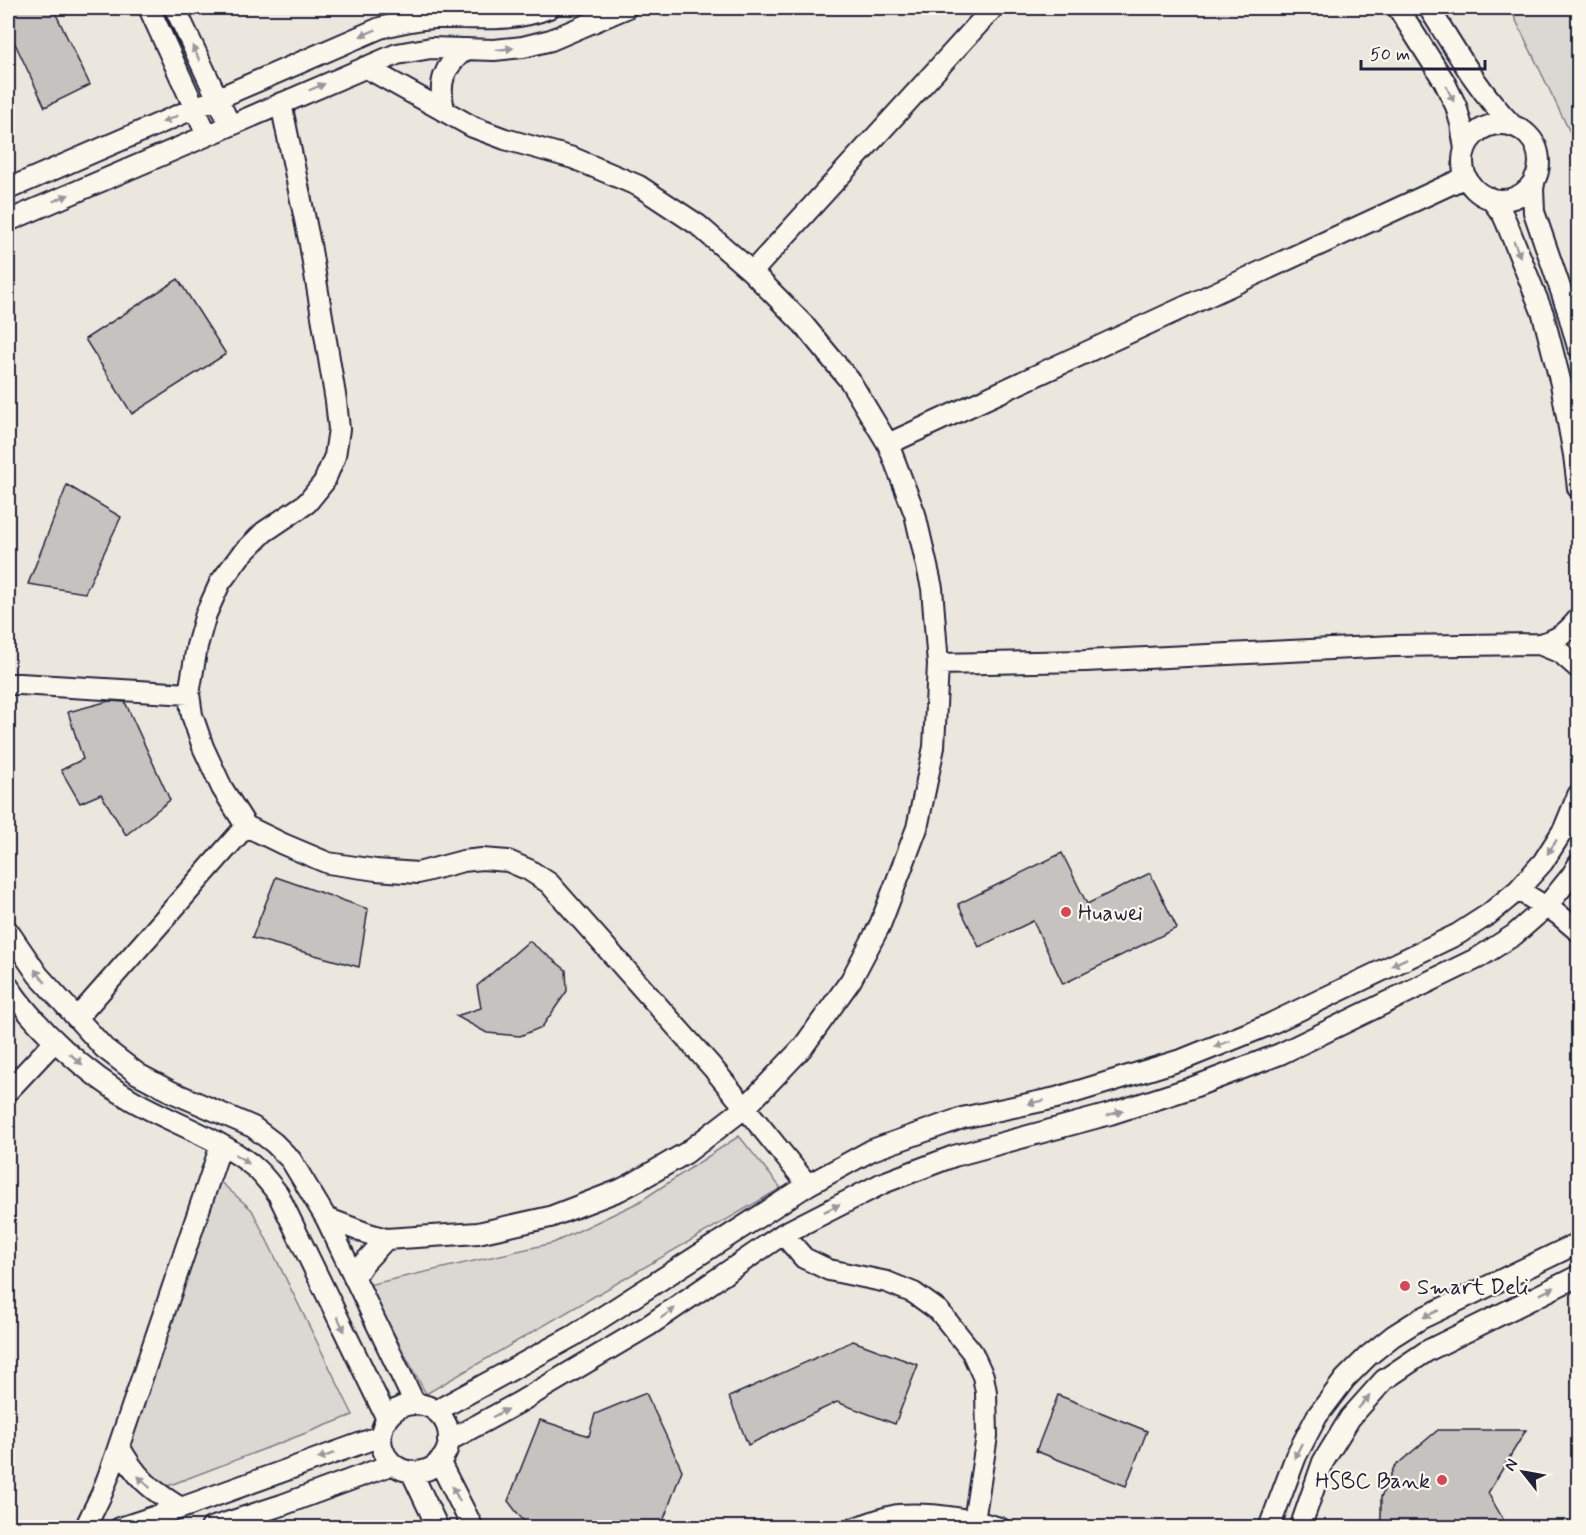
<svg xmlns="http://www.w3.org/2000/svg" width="1586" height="1535" font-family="Mynerve,sans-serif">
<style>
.built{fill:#ebe7df}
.green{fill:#dbd8d3;stroke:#7e7d87;stroke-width:1.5}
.building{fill:#c6c2c0;stroke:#22223b;stroke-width:1.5}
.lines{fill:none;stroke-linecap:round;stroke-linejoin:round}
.street-casing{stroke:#22223b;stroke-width:24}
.street{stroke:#fbf7ec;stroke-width:20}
.oneway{fill:#99979c}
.poi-dot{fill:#d1495b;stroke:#fbf7ec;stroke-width:2}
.labels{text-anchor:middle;stroke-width:4.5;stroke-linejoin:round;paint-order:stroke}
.poi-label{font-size:22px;fill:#22223b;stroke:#fbf7ec;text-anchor:start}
</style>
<rect width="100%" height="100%" fill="#fbf7ec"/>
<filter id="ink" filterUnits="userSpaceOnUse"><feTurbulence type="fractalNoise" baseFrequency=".0167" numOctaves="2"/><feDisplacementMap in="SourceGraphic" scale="12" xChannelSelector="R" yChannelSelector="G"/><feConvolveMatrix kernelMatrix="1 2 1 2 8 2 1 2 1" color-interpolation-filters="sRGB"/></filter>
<g filter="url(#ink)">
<!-- built -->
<path class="built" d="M 8,8 L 1578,8 L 1578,1527 L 8,1527 Z"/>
<!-- green -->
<path class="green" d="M 1510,8 L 1578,8 L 1578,149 Z
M 739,1136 L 781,1188 L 426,1394 L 368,1285 L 553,1243 L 639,1202 Z
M 217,1179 L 252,1210 L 353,1415 L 165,1487 L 128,1449 Z"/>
<!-- building -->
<path class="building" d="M 8,8 L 53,8 L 90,85 L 45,107 L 11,35 L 8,37 Z
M 178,279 L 226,354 L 132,414 L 85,339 Z
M 67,485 L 121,517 L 85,593 L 28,584 Z
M 109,701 L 125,702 L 170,800 L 126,835 L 101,794 L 80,803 L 61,770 L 83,759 L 68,712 Z
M 1062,853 L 1087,904 L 1150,873 L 1177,928 L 1063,984 L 1033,921 L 979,947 L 958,904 Z
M 276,877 L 368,909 L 359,967 L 252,938 Z
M 529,941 L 566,970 L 567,991 L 542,1027 L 520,1036 L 487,1033 L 456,1016 L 481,1008 L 477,986 Z
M 853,1341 L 918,1365 L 895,1424 L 837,1402 L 748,1445 L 729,1397 Z
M 646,1393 L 682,1470 L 661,1527 L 528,1527 L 508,1501 L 540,1420 L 589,1436 L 595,1414 Z
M 1058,1395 L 1147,1431 L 1126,1486 L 1036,1451 Z
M 1438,1430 L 1526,1430 L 1488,1493 L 1503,1519 L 1500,1527 L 1381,1527 L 1381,1497 L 1394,1467 Z"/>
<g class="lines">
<defs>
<path id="street" d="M 149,8 L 207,135
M 175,8 L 230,125
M 1398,8 L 1444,81 L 1456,106 L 1461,124 L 1465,149
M 1429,8 C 1455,49 1477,89 1512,125
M 281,103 L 310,244 L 336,401 L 339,429 L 335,456 L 324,482 L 307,503 L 264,532 L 240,556 L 220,583 L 206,614 L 197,646 L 189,694 L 192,715 L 203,747 L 222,788 L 246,826 L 283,844 L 328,863 L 376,870 L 418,873 L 463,861 L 482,859 L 508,861 L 529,870 L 549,883 L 712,1067 L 808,1185
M 444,110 C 438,82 443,67 466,49
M1463 162a38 38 0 1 1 76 0a38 38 0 1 1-76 0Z
M 1535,178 L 1533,189 L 1534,212 L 1567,308 L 1578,347
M 8,189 L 380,28 C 398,23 416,19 435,18 C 474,17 511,23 549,8
M 1490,198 L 1503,215 L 1507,224 L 1543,314 L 1561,384 L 1574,455 L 1578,488
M 8,221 L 397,54 L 431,48 L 494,50 L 523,47 L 551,40 L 626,8
M 752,272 L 993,8
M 888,444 L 1466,177
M 1539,644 L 1561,653 L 1578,668
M 938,664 L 1085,661 L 1394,646 L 1539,644 C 1557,640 1567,633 1578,619
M 8,684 L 20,684 L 189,694
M 1518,890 L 1558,914 L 1578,931
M 8,931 L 38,975 L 104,1048 L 138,1074 L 172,1092 L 253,1127 L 274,1143 L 291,1160 L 326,1218 L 415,1404
M 8,986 C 37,1029 87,1074 132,1100 C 170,1122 221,1139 253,1166 C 263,1174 270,1184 278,1194 L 387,1419
M 77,1018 L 246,826
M 8,1091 L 55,1041
M 326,1218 L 366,1233 L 386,1239 L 478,1233 L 550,1217 L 620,1190 L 639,1180 L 686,1153 L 746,1107 L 803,1047 L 851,980 L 880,925 L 917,828 L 934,747 L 938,664 L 932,588 L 915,514 L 888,444 L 850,381 L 803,324 L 752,272 L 698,225 L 639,186 L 573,158 L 505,139 L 473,127 L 365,67
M 783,1234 L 804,1258 L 829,1270 L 887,1282 L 914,1293 L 939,1311 L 972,1352 L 983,1376 L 986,1392 L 987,1436 L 973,1528
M 354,1278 L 363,1264 L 386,1239
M381 1438a34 34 0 1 1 68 0a34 34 0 1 1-68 0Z
M 436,1411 L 573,1336 L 808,1185 L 872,1150 L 962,1118 L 1056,1098 L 1184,1059 L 1266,1026 L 1458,934 L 1489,914 L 1518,890 L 1543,862 L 1564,829 L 1578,795
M 448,1441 L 518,1403 L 648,1326 L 783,1234 L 883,1183 L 954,1156 L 1110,1114 L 1191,1088 L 1280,1054 L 1478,958 L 1514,935 L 1546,907 L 1572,875 L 1578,865
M 119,1446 C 136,1478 150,1489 181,1508
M 439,1461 L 473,1528
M 411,1471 L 438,1528
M 85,1528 L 102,1493 L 111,1469 L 221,1145
M 120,1528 L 181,1508 L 381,1436
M 211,1528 L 282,1505 L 393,1464
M 855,1528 C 868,1524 886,1516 899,1515 C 933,1513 969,1519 1000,1528
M 1269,1528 L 1296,1456 L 1317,1416 L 1345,1379 L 1368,1356 L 1393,1336 L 1420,1319 L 1578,1243
M 1300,1528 L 1323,1462 L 1350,1418 L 1384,1380 L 1427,1351 L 1578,1276"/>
</defs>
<!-- street casing -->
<use href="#street" class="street-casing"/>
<!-- street -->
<use href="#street" class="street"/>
</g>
<!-- one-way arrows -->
<defs><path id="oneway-solid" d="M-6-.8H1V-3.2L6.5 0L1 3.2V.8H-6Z" transform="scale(1.5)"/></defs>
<g class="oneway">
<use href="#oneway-solid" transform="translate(368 33) rotate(157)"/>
<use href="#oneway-solid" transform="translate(505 49) rotate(-6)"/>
<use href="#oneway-solid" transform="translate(196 53) rotate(-115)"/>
<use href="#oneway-solid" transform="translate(317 87) rotate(-23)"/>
<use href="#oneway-solid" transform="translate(1450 94) rotate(64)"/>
<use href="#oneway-solid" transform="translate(170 119) rotate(156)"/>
<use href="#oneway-solid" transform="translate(61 198) rotate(-23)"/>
<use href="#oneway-solid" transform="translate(1517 249) rotate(68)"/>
<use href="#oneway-solid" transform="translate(1552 847) rotate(123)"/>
<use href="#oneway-solid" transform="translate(1399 962) rotate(154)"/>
<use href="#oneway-solid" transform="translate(40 976) rotate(-129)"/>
<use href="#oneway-solid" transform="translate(1222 1044) rotate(158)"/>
<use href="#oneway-solid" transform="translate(76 1059) rotate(41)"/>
<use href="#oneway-solid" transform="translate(1036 1102) rotate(168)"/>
<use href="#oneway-solid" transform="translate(1115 1113) rotate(-17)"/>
<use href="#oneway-solid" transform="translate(242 1159) rotate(34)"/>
<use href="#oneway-solid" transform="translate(832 1208) rotate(-26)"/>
<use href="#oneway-solid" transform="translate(1547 1291) rotate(-26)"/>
<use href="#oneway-solid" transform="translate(668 1313) rotate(-35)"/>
<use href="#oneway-solid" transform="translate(1431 1314) rotate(155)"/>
<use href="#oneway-solid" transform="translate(341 1324) rotate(64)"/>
<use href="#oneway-solid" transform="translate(1364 1402) rotate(-48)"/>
<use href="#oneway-solid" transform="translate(500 1413) rotate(-28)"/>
<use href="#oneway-solid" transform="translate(1298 1451) rotate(116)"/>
<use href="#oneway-solid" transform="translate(326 1456) rotate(160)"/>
<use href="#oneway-solid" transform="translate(144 1482) rotate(-136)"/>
<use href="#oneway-solid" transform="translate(456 1494) rotate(-117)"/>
</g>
</g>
<!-- markers -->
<g class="poi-dot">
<circle cx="1066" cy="912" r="6"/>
<circle cx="1405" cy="1286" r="6"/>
<circle cx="1442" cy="1480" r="6"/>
</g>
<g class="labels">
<!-- poi labels -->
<g class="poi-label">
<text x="1078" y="920">Huawei</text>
<text x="1417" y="1294">Smart Deli</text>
<text x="1430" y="1488" text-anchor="end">HSBC Bank</text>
</g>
</g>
<!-- margin -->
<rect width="1586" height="1535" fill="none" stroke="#fbf7ec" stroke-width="30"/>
<rect x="15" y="15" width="1556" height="1505" fill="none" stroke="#22223b" stroke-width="2" filter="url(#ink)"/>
<!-- north arrow -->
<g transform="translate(1523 1472) rotate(301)" stroke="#fbf7ec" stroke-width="4.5" paint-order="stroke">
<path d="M0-4.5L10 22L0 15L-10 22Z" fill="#22223b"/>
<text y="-9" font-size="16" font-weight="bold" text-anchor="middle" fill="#22223b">N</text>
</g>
<!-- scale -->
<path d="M1361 60v9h124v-9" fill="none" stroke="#22223b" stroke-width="3"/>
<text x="1370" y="60" font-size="18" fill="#22223b" stroke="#fbf7ec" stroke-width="4.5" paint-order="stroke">50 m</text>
</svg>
